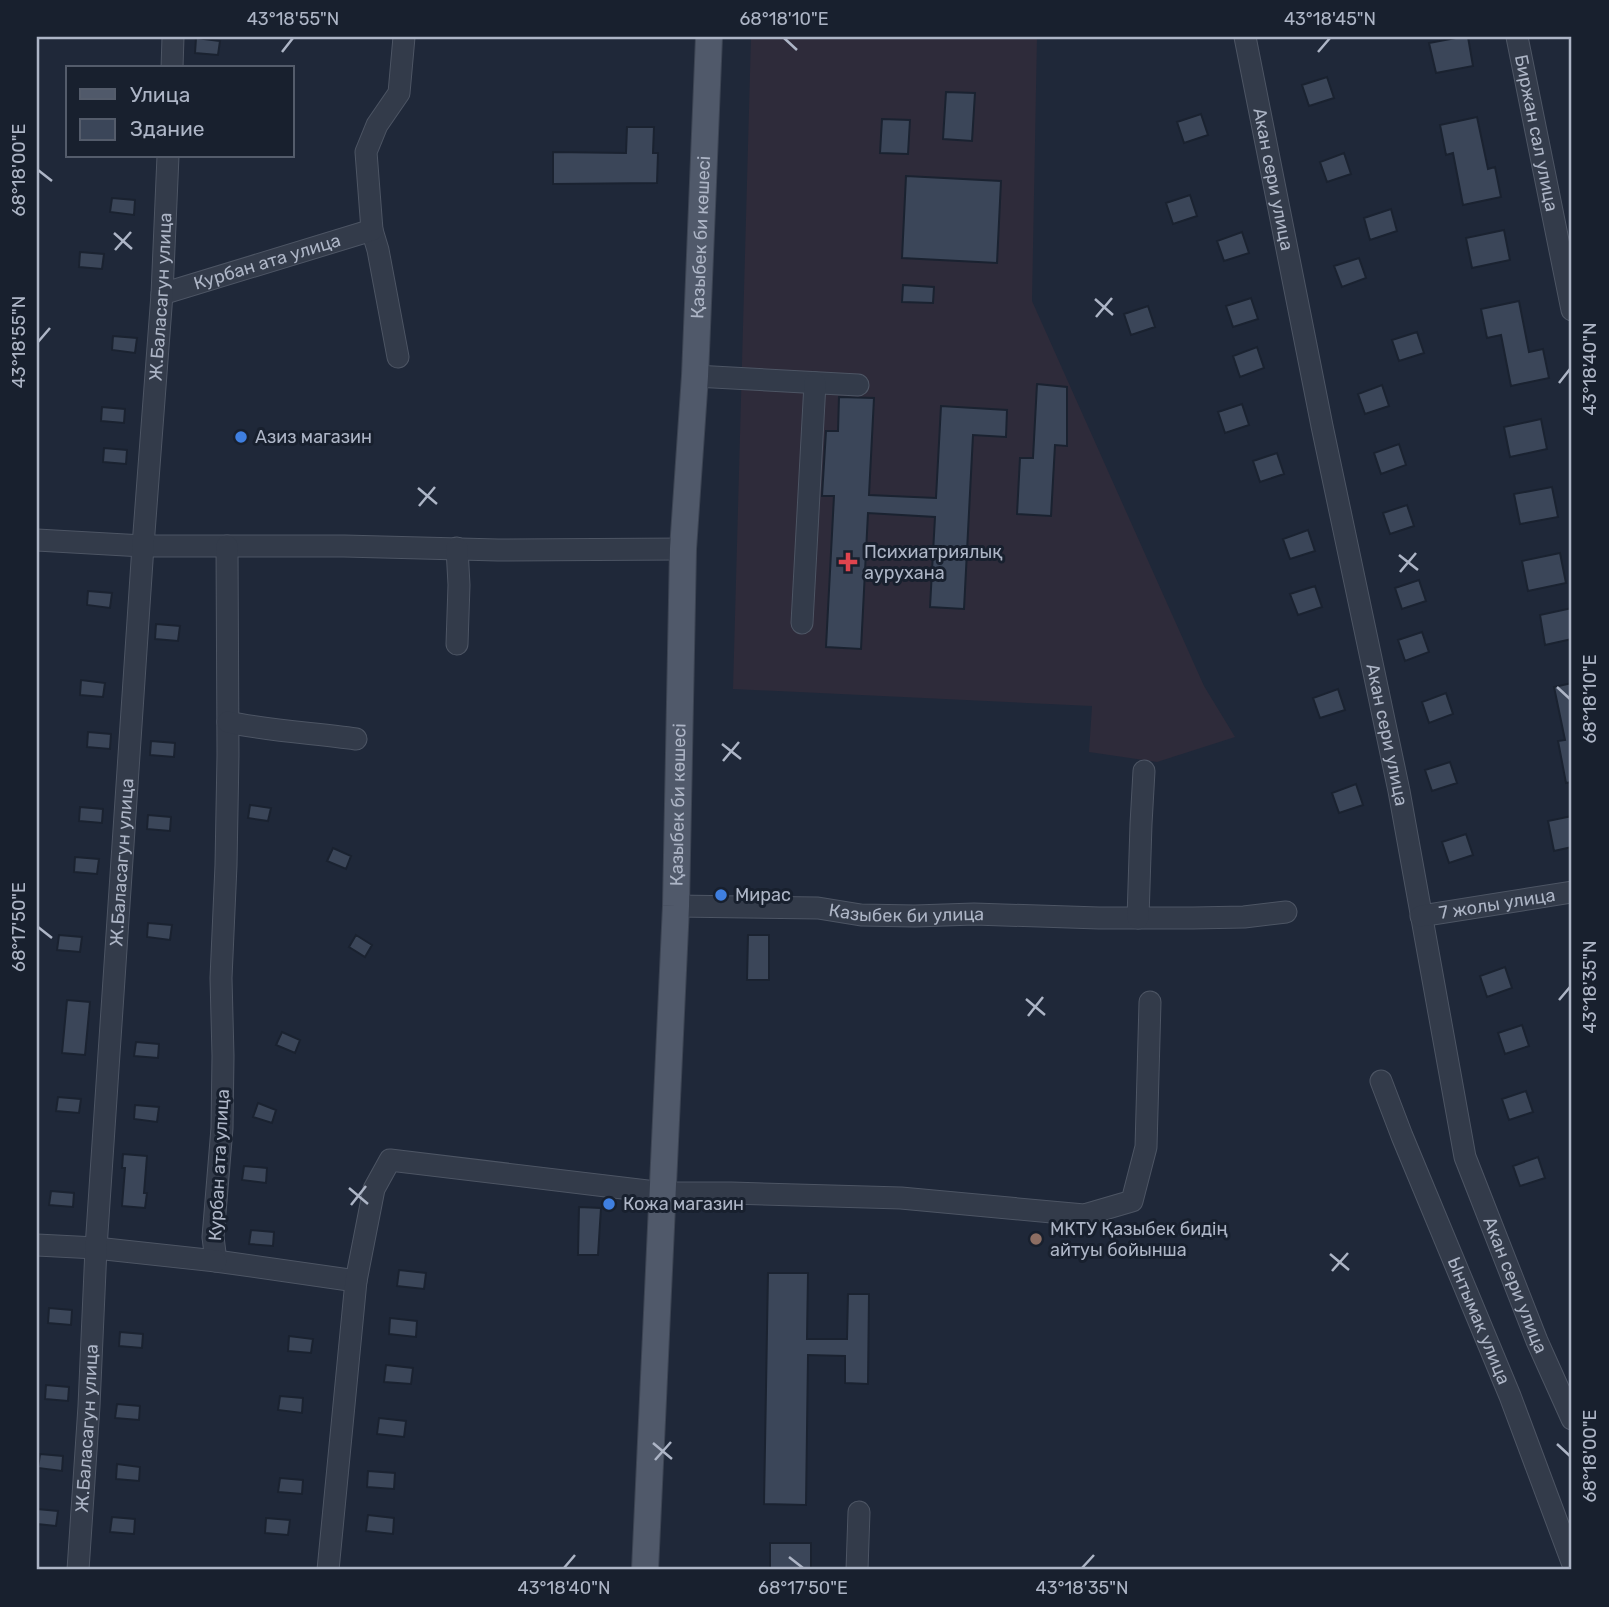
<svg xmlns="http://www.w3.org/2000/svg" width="1609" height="1607" font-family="Rubik,sans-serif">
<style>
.medical{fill:#2e2b3a}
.building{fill:#3b4659;stroke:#1a2230;stroke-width:2}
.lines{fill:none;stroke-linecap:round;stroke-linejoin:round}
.minor-casing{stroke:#4d5564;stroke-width:23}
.major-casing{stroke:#3c4453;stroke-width:28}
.minor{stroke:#333b4a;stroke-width:21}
.major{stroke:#50596a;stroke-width:26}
.ticks{fill:none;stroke:#adb5c6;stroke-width:2.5}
.shop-dot{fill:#3f7fe0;stroke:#18202e;stroke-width:2.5}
.health-dot{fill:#e0444e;stroke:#18202e;stroke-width:2.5}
.education-dot{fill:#8d6e63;stroke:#18202e;stroke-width:2.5}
.labels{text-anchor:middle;stroke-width:6;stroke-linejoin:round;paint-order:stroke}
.street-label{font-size:18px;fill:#adb5c6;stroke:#18202e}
.poi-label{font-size:18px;fill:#adb5c6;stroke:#18202e;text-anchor:start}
.neatline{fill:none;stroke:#adb5c6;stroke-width:2.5}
.ticks-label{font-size:18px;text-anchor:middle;fill:#adb5c6}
</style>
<rect width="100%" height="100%" fill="#1f2839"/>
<!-- medical -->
<path class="medical" d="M 751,37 L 1037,37 L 1032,301 L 1204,686 L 1235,737 L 1157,762 L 1089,752 L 1092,706 L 733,689 Z"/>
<!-- building -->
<path class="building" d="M 1461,37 L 1468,37 L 1473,66 L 1436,73 L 1429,43 Z
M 196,38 L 220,41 L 218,55 L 195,53 Z
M 1327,77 L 1334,98 L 1309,106 L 1302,85 Z
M 946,92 L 975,93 L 972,141 L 943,139 Z
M 1201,114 L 1208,135 L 1184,143 L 1177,122 Z
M 1477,117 L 1488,169 L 1495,167 L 1501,197 L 1463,205 L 1453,153 L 1446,155 L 1440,125 Z
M 882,119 L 910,120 L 908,154 L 880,153 Z
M 627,127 L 654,127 L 653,153 L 658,153 L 657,183 L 553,184 L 553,152 L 626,153 Z
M 1344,153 L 1351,174 L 1327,182 L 1320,162 Z
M 906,176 L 1001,181 L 997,263 L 902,258 Z
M 1190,195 L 1197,216 L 1173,224 L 1166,203 Z
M 112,198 L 135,200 L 134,215 L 110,212 Z
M 1391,209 L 1397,231 L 1370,240 L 1364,218 Z
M 1504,230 L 1510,260 L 1472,268 L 1466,238 Z
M 1242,232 L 1249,253 L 1224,261 L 1217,241 Z
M 80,252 L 104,254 L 102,269 L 79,267 Z
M 1359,258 L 1366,278 L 1342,287 L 1334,266 Z
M 903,285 L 934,287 L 933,303 L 902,302 Z
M 1251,298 L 1258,319 L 1233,327 L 1226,306 Z
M 1519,301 L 1529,352 L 1543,349 L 1549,378 L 1511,386 L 1501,335 L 1487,338 L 1481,309 Z
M 1148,306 L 1155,327 L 1131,335 L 1124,314 Z
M 1417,332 L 1424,353 L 1399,361 L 1392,340 Z
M 113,336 L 137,338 L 135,353 L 112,350 Z
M 1257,347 L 1264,368 L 1240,377 L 1233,356 Z
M 1037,384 L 1067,387 L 1067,446 L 1055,445 L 1051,516 L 1017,514 L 1020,458 L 1033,458 Z
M 1382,385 L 1389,406 L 1365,414 L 1358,394 Z
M 839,397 L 874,398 L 869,495 L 936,498 L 941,406 L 1007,410 L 1006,437 L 973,435 L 964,609 L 930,607 L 935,517 L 868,513 L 861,649 L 826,647 L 834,496 L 822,496 L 826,431 L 838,431 Z
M 1242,404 L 1249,425 L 1225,433 L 1218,412 Z
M 102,407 L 125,409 L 124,423 L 101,421 Z
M 1541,419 L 1547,449 L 1510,457 L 1504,427 Z
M 1399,444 L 1406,465 L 1381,474 L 1374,453 Z
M 104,448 L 127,450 L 126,464 L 103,462 Z
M 1277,453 L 1284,474 L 1260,482 L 1253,461 Z
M 1552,487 L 1558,517 L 1520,524 L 1514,494 Z
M 1407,505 L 1414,526 L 1390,534 L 1383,513 Z
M 1308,530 L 1315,551 L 1290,559 L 1283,539 Z
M 1560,553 L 1566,583 L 1528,591 L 1522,561 Z
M 1419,580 L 1426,601 L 1402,609 L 1395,588 Z
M 1315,586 L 1322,607 L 1298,615 L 1290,594 Z
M 88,591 L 112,593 L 110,608 L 87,605 Z
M 1572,608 L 1572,639 L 1545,645 L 1540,615 Z
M 156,624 L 180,626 L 178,641 L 155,639 Z
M 1422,632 L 1429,652 L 1405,661 L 1398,640 Z
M 81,680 L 105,683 L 103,697 L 80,695 Z
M 1572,683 L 1572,782 L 1566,783 L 1558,741 L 1565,740 L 1554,687 Z
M 1338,689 L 1345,710 L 1320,718 L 1313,698 Z
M 1446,693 L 1453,714 L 1429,723 L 1422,702 Z
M 88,732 L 111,734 L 110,749 L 87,747 Z
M 151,741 L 175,743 L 174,757 L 150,755 Z
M 1450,762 L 1457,783 L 1432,791 L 1425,770 Z
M 1356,784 L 1363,805 L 1339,813 L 1332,793 Z
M 250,805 L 271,808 L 268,821 L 248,818 Z
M 80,807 L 103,809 L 102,823 L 79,821 Z
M 148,815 L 171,817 L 170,831 L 147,829 Z
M 1572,816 L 1572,847 L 1554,851 L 1548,821 Z
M 1466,834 L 1473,855 L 1449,863 L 1442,842 Z
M 333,848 L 351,856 L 346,869 L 327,861 Z
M 75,857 L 99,859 L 97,874 L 74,872 Z
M 148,923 L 172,925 L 170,940 L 147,937 Z
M 59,935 L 82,937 L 80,952 L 57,950 Z
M 356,935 L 372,945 L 365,957 L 349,947 Z
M 748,935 L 769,935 L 769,980 L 747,980 Z
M 1505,967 L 1512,988 L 1487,997 L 1480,976 Z
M 67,1000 L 90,1002 L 85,1055 L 62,1053 Z
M 1522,1025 L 1529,1046 L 1505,1054 L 1498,1033 Z
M 282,1032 L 300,1040 L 295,1053 L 276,1045 Z
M 136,1042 L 159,1044 L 158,1058 L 134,1056 Z
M 1526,1091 L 1533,1112 L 1509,1120 L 1502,1099 Z
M 58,1097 L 81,1099 L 79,1113 L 56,1111 Z
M 258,1103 L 276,1110 L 272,1123 L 253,1117 Z
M 135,1105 L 159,1107 L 157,1122 L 134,1119 Z
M 123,1154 L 147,1156 L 144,1193 L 147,1193 L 145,1208 L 122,1206 L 125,1168 L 122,1168 Z
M 1538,1157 L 1545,1178 L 1520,1186 L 1513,1166 Z
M 244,1166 L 267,1168 L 266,1183 L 242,1180 Z
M 51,1191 L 74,1193 L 73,1207 L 49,1205 Z
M 579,1207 L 601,1208 L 598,1255 L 578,1255 Z
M 251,1230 L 274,1232 L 273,1246 L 249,1244 Z
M 399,1270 L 426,1273 L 424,1289 L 397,1286 Z
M 768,1273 L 808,1273 L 807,1339 L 847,1339 L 848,1294 L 869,1294 L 868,1384 L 845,1383 L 845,1356 L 808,1355 L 806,1505 L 764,1504 Z
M 49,1308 L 72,1310 L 71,1325 L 48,1323 Z
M 390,1318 L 417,1321 L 416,1337 L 389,1334 Z
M 120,1332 L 143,1334 L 142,1348 L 119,1346 Z
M 289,1336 L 313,1339 L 311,1353 L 288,1351 Z
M 386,1365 L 413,1368 L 411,1384 L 384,1382 Z
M 46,1385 L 69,1387 L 68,1401 L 45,1399 Z
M 280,1396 L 303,1398 L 302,1413 L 278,1410 Z
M 117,1404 L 140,1406 L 139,1420 L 115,1418 Z
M 379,1418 L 406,1421 L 404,1437 L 377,1434 Z
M 40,1454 L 63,1456 L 62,1471 L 38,1468 Z
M 117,1464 L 140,1467 L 139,1481 L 116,1479 Z
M 368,1471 L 395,1473 L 394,1489 L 367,1487 Z
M 280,1478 L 303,1480 L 302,1494 L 278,1492 Z
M 37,1509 L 58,1511 L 56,1526 L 37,1524 Z
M 368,1515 L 394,1518 L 393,1534 L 366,1531 Z
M 112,1517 L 135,1519 L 134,1534 L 110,1532 Z
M 266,1518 L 290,1520 L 288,1535 L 265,1533 Z
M 770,1543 L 811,1543 L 811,1570 L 770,1570 Z"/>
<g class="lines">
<defs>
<g id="minor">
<path id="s1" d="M 1245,37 L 1322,426 L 1399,791 L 1465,1157 L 1537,1341 L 1572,1419"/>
<path id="s2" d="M 1517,37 L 1572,310"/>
<path d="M 172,68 L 173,37"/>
<path d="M 372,230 L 378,250 L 398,357"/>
<path id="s3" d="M 162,294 L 372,230 L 366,152 L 377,125 L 399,93 L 404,37"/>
<path d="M 695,376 L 858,385"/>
<path d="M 37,540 L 143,546 L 344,546 L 498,550 L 683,549"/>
<path d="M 227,546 L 228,755 L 226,865 L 221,978 L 223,1056 L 222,1128 L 213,1237 L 216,1261 L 356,1281"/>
<path d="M 457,548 L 459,585 L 457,644"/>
<path d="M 802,623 L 815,383"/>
<path d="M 228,722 C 270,731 313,733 356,739"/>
<path id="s4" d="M 676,906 L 818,908 L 861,915 L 915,916 L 974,914 L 1099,918 L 1193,918 L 1244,917 L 1286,912"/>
<path id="s5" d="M 1421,916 L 1572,892"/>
<path d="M 1138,918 L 1141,824 L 1144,771"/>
<path id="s6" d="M 1381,1081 L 1402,1136 L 1510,1396 L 1572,1562"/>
<path d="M 37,1245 L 96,1248 L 216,1261"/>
<path id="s7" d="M 78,1570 L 89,1406 L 96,1248 L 143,546 L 162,294 L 168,156"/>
<path d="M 328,1570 L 356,1281 L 374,1189 L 390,1160 L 664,1193 L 731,1193 L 901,1198 L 1084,1215 L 1132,1201 L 1146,1147 L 1150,1002"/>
<path d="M 857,1570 L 859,1512"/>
</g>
<g id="major">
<path id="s8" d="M 645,1570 L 676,906 L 683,549 L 695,376 L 709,37"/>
</g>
</defs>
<!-- minor casing -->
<use href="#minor" class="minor-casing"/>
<!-- major casing -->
<use href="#major" class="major-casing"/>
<!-- minor -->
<use href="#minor" class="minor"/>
<!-- major -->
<use href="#major" class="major"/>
</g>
<!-- ticks -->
<path class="ticks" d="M 784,38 L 797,50M 282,52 L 293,38M 1318,52 L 1330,38M 38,170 L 52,181M 114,233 L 132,249M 115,250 L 131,232M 1095,299 L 1113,315M 1096,317 L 1112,298M 38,342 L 50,328M 1559,383 L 1570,369M 418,488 L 437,504M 419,506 L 435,487M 1399,555 L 1418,570M 1400,572 L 1416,553M 1557,687 L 1570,699M 722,744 L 741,759M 723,761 L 739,742M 38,927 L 52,938M 1026,999 L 1045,1015M 1559,1000 L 1570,987M 1028,1016 L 1043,997M 349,1188 L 368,1204M 351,1205 L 366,1186M 1330,1254 L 1349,1270M 1332,1271 L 1348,1253M 653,1443 L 672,1459M 1557,1444 L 1570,1456M 655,1460 L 671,1442M 789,1557 L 803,1568M 564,1568 L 575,1555M 1082,1568 L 1094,1555"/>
<!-- markers -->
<g class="shop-dot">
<circle cx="241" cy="437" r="7"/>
<circle cx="721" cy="895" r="7"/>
<circle cx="609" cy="1204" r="7"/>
</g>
<path class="health-dot" d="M844.5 551.5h7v7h7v7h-7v7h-7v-7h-7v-7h7z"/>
<circle class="education-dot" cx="1036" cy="1239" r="7"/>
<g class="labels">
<!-- street labels -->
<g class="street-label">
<text dy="6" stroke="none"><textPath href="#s2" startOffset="98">Биржан сал улица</textPath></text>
<text dy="6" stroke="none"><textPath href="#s1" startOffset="145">Акан сери улица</textPath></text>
<text dy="6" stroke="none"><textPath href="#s8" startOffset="1334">Қазыбек би көшесі</textPath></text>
<text dy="6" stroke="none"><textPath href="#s3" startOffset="110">Курбан ата улица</textPath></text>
<text dy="6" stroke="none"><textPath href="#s7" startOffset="1276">Ж.Баласагун улица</textPath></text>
<text dy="6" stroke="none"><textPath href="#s1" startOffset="712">Акан сери улица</textPath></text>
<text dy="6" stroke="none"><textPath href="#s8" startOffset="766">Қазыбек би көшесі</textPath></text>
<text dy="6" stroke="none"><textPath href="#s7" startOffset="709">Ж.Баласагун улица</textPath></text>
<text dy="6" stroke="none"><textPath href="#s5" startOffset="77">7 жолы улица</textPath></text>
<text dy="6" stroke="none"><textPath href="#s4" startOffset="231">Казыбек би улица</textPath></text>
<text transform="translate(219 1165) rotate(-87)" y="6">Курбан ата улица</text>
<text dy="6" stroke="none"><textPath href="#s1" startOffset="1279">Акан сери улица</textPath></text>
<text dy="6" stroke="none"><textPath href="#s6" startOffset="259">Ынтымак улица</textPath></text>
<text dy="6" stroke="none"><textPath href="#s7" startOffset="142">Ж.Баласагун улица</textPath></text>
</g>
<!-- poi labels -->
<g class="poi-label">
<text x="255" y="443">Азиз магазин</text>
<text x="864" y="558">Психиатриялық<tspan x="864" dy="21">аурухана</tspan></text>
<text x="735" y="901">Мирас</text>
<text x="623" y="1210">Кожа магазин</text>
<text x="1050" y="1235">МКТУ Қазыбек бидің<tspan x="1050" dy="21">айтуы бойынша</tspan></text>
</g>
</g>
<!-- border -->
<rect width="1609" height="1607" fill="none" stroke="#18202e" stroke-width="77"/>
<!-- legend -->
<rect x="66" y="66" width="228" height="91" fill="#18202e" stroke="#545c6b" stroke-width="2"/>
<rect x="80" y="89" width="35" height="10" fill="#50596a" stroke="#545c6b" stroke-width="2"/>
<text x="130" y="102" font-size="21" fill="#adb5c6">Улица</text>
<rect x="80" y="119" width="35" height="21" fill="#3b4659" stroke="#545c6b" stroke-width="2"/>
<text x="130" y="136" font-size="21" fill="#adb5c6">Здание</text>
<rect x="38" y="38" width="1532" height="1530" class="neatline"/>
<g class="ticks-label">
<text x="293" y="25">43°18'55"N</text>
<text x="784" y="25">68°18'10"E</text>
<text x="1330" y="25">43°18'45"N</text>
<text transform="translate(19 170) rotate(-90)" y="6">68°18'00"E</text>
<text transform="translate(19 342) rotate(-90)" y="6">43°18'55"N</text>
<text transform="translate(1590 369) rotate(-90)" y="6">43°18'40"N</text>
<text transform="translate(1590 699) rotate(-90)" y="6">68°18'10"E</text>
<text transform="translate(19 927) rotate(-90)" y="6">68°17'50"E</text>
<text transform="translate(1590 987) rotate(-90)" y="6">43°18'35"N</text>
<text transform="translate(1590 1456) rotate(-90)" y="6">68°18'00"E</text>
<text x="564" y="1594">43°18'40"N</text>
<text x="803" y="1594">68°17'50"E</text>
<text x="1082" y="1594">43°18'35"N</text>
</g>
</svg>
